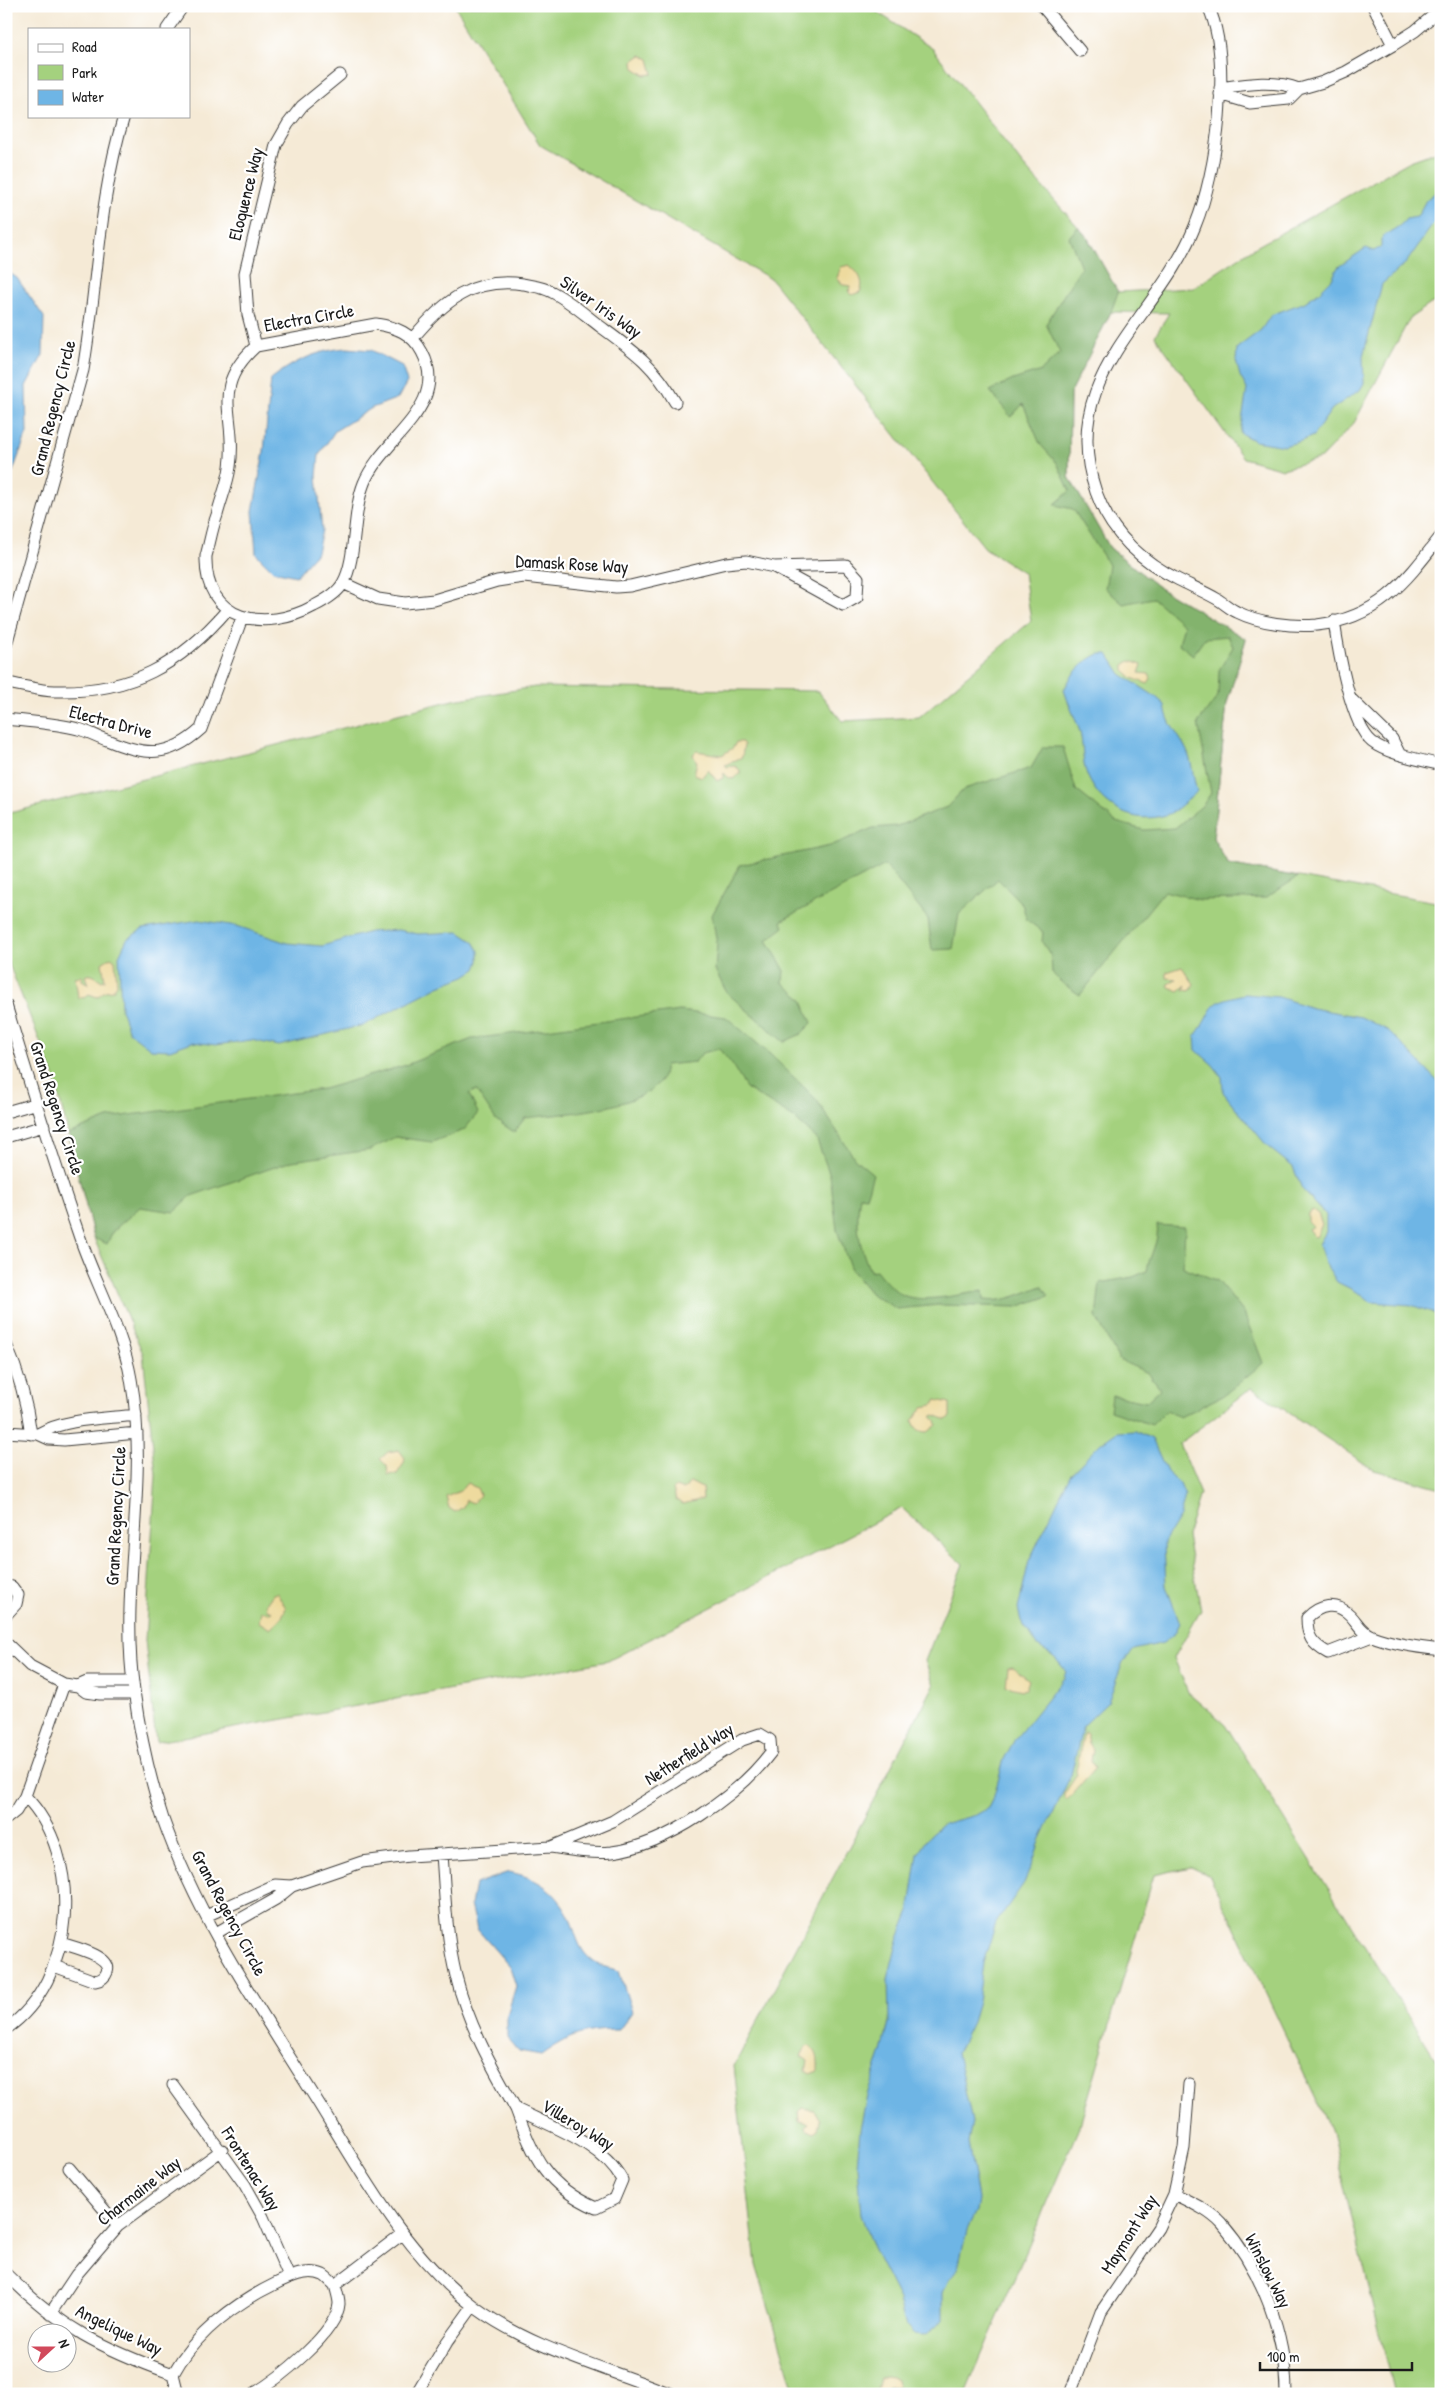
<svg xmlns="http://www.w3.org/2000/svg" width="1447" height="2400" font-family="'Patrick Hand',sans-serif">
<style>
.green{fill:#a4d17e;stroke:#60764d}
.forest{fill:#83b36d;stroke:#506844}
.sand{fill:#eeda9e;stroke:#857b5d}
.water{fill:#6eb5e5;stroke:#456880}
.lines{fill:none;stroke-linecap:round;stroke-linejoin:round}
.minor-casing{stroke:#3d3b38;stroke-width:13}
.minor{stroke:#fff;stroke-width:11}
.labels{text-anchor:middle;stroke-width:4.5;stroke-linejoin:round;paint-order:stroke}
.street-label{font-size:18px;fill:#1c1c1c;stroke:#fff}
</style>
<rect width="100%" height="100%" fill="#fff"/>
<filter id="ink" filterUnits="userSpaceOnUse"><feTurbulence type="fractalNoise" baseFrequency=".02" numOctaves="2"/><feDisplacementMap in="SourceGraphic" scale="10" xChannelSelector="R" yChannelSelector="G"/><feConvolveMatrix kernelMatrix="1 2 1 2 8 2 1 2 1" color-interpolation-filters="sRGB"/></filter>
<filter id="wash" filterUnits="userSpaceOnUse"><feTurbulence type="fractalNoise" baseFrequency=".0096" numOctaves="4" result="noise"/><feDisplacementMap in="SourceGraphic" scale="20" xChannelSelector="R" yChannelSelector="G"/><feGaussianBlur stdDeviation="1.12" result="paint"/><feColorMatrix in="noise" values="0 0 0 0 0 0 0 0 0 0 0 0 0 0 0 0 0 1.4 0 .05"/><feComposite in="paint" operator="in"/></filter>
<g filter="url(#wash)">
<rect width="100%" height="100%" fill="#f5ead6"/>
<!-- green -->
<path class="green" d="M 455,6 L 868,6 L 933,49 L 1022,164 L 1087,237 L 1118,292 L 1193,288 L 1254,248 L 1410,161 L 1441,150 L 1441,301 L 1432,303 L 1410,318 L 1354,423 L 1321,458 L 1283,469 L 1243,458 L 1155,336 L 1169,313 L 1111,312 L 1070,393 L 1069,477 L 1110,548 L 1161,589 L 1246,639 L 1227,703 L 1213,838 L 1228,864 L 1441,903 L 1441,1488 L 1374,1470 L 1252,1388 L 1179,1444 L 1200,1494 L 1187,1536 L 1201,1610 L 1174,1658 L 1188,1692 L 1225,1724 L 1441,2068 L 1441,2394 L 1395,2394 L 1330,2129 L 1210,1876 L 1191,1867 L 1154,1875 L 1080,2125 L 965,2394 L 795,2394 L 756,2265 L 734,2066 L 934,1685 L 925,1661 L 963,1564 L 902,1508 L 608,1661 L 156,1742 L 145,1640 L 156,1475 L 143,1354 L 94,1238 L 54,1076 L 6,957 L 6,814 L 453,700 L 535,687 L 818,691 L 842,721 L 919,717 L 1031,621 L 1024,573 L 985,548 L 771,279 L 540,145 Z"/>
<!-- forest -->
<path class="forest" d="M 1078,227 L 1087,237 L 1118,292 L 1111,312 L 1070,393 L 1069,477 L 1110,548 L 1161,589 L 1246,639 L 1227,703 L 1213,838 L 1228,864 L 1298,877 L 1266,898 L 1200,900 L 1164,891 L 1080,995 L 1062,983 L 1052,973 L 1051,956 L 1042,942 L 1043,932 L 1027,920 L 1022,904 L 998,879 L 959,914 L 953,949 L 932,950 L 928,919 L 885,865 L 781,921 L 784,927 L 767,940 L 784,969 L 783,983 L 802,999 L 812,1023 L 801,1034 L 784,1042 L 727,993 L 715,970 L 717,944 L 712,915 L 740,865 L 830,846 L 873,828 L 897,826 L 947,807 L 964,789 L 1031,768 L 1043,747 L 1063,747 L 1076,790 L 1116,822 L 1144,830 L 1175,828 L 1203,805 L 1211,793 L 1198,723 L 1218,696 L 1219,670 L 1233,647 L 1228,636 L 1205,638 L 1193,655 L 1179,644 L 1184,625 L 1153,598 L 1123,604 L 1105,588 L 1109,565 L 1073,509 L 1054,505 L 1070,491 L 1057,463 L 1040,444 L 1023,404 L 1011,417 L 990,391 L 1013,380 L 1041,371 L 1060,353 L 1046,324 L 1081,267 L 1069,237 Z
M 680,1011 L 726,1017 L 772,1056 L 816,1099 L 855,1159 L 873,1174 L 866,1197 L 860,1196 C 855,1224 859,1246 870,1271 L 876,1270 C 884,1280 892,1290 905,1296 C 925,1303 962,1294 983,1291 L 984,1300 C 1005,1303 1023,1293 1042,1286 L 1049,1296 L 1017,1307 L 939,1305 L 897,1309 L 871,1294 L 851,1270 L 837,1230 L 830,1175 L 816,1138 L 794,1118 L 746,1088 L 731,1063 L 719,1049 L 702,1053 L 695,1062 L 665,1065 C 664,1069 664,1076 661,1080 C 639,1110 559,1114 525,1118 L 514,1132 L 496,1120 L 476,1090 L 469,1094 L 478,1113 L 464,1130 L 432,1142 L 395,1137 L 370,1150 L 292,1161 L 191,1196 L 174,1212 L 140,1207 L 113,1231 L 107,1244 L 94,1238 L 68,1134 L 108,1118 L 323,1089 L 403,1066 L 472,1039 Z
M 1157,1225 L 1185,1227 L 1183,1267 L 1218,1281 L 1244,1313 L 1263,1363 L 1224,1395 L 1180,1417 L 1166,1411 L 1152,1425 L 1110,1411 L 1112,1395 L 1146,1402 L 1160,1389 L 1148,1373 L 1119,1360 L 1096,1317 L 1100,1283 L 1133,1277 L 1147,1271 C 1149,1255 1160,1241 1157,1225 Z"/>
<!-- sand -->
<path class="sand" d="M 641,55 L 649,59 L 653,74 L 645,75 L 634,68 L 633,61 Z
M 849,265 C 858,272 865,281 860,292 L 852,295 L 849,293 L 850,286 L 843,285 L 837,278 L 841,267 Z
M 1130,661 L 1142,665 L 1139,673 L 1149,674 L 1151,679 L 1148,684 L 1132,678 L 1124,671 L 1124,665 Z
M 736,742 L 742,742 L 744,745 L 742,757 L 725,765 L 727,767 L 735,766 L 740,770 L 740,773 L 733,779 L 729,778 L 724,773 L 723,778 L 717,781 L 708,770 L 702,777 L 694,774 L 697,762 L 693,755 L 696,751 L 722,755 L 733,748 Z
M 111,957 L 115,960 L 117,984 L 113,990 L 105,991 L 97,997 L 89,994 L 84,998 L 78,997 L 75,977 L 82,976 L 82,980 L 88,984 L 85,976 C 91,972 97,978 102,981 L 105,980 L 102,963 Z
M 1182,967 L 1194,984 L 1190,991 L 1184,990 L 1186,985 L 1179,991 L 1169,987 L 1168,984 L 1176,979 L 1167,978 L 1167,972 Z
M 1313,1210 L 1318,1214 L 1322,1224 L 1317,1236 L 1314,1237 L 1308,1229 L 1313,1226 L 1308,1221 L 1308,1213 Z
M 936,1400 L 950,1403 L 950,1417 L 946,1420 L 935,1415 L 931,1417 L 936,1420 L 937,1425 L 928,1432 C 919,1432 916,1429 913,1421 L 923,1407 L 933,1405 Z
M 399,1450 L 405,1458 L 404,1463 L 397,1474 L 388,1475 L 387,1466 L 380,1459 L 388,1452 Z
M 690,1482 L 702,1488 L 703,1499 L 683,1504 L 676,1500 L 673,1489 L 677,1487 L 684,1490 Z
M 467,1483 L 477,1488 L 480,1495 L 473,1503 L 466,1500 L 463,1507 L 455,1512 L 449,1508 L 446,1497 L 460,1491 Z
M 277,1593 L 286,1608 L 281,1619 L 270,1629 L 259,1622 L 261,1611 L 269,1613 L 272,1611 L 267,1609 L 266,1604 L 273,1594 Z
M 1013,1667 L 1029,1680 L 1026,1689 L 1022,1690 L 1006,1686 L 1008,1668 Z
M 1084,1732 L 1087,1734 L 1089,1743 L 1093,1749 L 1091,1761 L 1095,1768 L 1067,1800 L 1065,1799 L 1064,1794 L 1077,1775 L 1076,1771 Z
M 809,2046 C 819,2052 818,2060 818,2071 L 810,2074 L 806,2071 L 808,2061 L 801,2056 L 806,2047 Z
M 802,2108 L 814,2110 L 820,2120 L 818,2129 L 814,2132 L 807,2130 L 806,2126 L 809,2123 L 799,2121 L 798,2112 Z
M 885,2376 L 892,2377 L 897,2380 L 898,2385 L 895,2387 L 888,2386 L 887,2388 L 895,2394 L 876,2394 L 880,2378 Z"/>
<!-- water -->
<path class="water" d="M 1441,188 L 1441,213 L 1406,263 L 1382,284 L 1363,356 L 1364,383 L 1360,390 L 1332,409 L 1313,436 L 1301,441 L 1284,446 L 1255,441 L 1240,433 L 1247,389 L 1240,376 L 1236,361 L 1237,348 L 1261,330 L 1271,315 L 1305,302 L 1319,292 L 1332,279 L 1338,267 L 1366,248 L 1374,251 L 1381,247 L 1381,239 C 1389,230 1399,229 1406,219 L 1417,217 L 1426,200 Z
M 6,271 L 17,278 L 44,317 L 43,355 L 26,386 L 27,433 L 13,471 L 6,481 Z
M 347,348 L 371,350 L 402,366 L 407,382 L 398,398 L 372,408 L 335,431 L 319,455 L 317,476 L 322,530 L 317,552 L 296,576 L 273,571 L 256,554 L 253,511 L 264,451 L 271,379 C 294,361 318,350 347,348 Z
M 1099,654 L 1108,654 L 1121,674 L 1156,697 L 1165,705 C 1167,724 1177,732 1185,747 C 1192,759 1193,778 1197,792 C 1188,799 1176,812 1166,815 C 1134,825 1102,808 1088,777 C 1081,762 1084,744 1079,729 C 1074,715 1068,703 1064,690 C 1072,673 1082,662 1099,654 Z
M 199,920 L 237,926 L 287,943 L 322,946 L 370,932 L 398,930 L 418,934 L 459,932 L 474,942 L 479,951 L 479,961 L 476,969 L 465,976 L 439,986 L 364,1025 L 279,1046 L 251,1040 L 216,1045 L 192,1042 L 170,1050 L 151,1049 L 129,1032 L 121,1009 L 119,956 L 127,939 L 143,929 Z
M 1245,994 L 1279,997 L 1312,1008 L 1361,1017 L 1389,1031 L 1441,1085 L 1441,1319 L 1431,1312 L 1411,1305 L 1371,1302 L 1363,1295 L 1337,1282 L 1325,1263 L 1319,1244 L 1326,1232 L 1326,1215 L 1302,1189 L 1293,1167 L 1268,1147 L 1234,1106 L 1223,1092 L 1222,1077 L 1213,1065 L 1196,1050 L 1195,1036 C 1216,1008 1204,1002 1245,994 Z
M 1135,1431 L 1152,1439 L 1167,1472 L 1180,1484 L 1185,1496 L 1180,1516 L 1164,1542 L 1166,1586 L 1180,1623 L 1175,1633 L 1163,1643 L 1134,1650 L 1123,1662 L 1108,1702 L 1083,1726 L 1071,1775 L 1039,1844 L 1032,1864 L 1024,1883 L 996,1923 L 983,1963 L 978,2002 L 972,2022 L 957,2053 L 972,2122 L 968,2142 L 978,2199 L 976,2212 L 967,2230 L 958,2268 L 949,2279 L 943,2293 L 943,2319 L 926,2335 L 913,2334 L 906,2326 L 899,2300 L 875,2253 L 861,2215 L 857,2167 L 860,2129 L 867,2095 L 882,2052 L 889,2022 L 888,1979 L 896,1946 L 909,1913 L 918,1854 L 930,1835 L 943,1824 L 976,1815 L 988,1808 L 994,1796 L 1004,1759 L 1015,1739 L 1064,1678 L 1066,1671 L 1055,1658 L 1037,1645 L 1021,1621 L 1018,1609 L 1029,1561 L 1070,1475 L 1100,1444 L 1117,1432 Z
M 509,1872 C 535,1877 554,1889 567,1912 C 577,1931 575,1948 594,1962 C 600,1967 612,1968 619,1971 L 632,2012 L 619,2030 C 584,2030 569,2035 541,2055 L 519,2051 L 507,2037 L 507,2015 L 516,1986 L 510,1967 L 477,1929 L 471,1905 L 475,1884 Z"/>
</g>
<g filter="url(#ink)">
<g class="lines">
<defs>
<path id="minor" d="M 1042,6 L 1080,51
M 1208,6 C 1233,59 1217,173 1195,226 C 1157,321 1056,376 1096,492 C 1110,532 1141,561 1179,580 C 1191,586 1205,592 1217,599 C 1224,603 1230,609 1237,612 C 1259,623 1292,627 1317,625 C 1379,618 1406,581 1441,536
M 1373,6 L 1393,45
M 167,29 L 183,6
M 1220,88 C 1246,84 1274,79 1299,89
M 1220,94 L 1250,103 L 1289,99 L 1299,89 L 1323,82 L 1346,72 L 1393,45 L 1415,31 L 1441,9
M 376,324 C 396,327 412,333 422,352 C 451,406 382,438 364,483 C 352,512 357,559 343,583 C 338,593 324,601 314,606 C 265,633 204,622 206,556 C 210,542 212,528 217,515 C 221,499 228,483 230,467 C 238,415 208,390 256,346 Z
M 413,338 C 443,302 472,277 523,284 C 532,286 543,287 552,292 C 570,301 585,315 601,327 C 635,352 654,365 675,402
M 256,346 L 248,315 L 245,273 L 276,145 L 288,124 L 302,106 L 340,75
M 343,583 L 378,599 L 405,603 L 434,600 L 497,581 L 524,577 L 616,587 L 630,586 L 726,563 L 746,561 L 774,567 L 846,565 L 858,578 L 857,597 L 843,605 L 774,567
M 1334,621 C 1338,649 1351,725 1372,742 C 1387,754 1421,760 1441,765
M 6,645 L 83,370 C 98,283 98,202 124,116
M 6,683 C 22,685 39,691 55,691 C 131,693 180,665 228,609
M 1352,700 L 1392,739 L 1399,753
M 6,719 C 30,722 55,723 78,729 C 88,731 97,737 107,740 C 145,756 169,758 201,729 L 242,618
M 6,1005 C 29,1081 52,1157 78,1232 C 94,1281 122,1327 131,1379 C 150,1482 119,1587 134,1691 C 140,1734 149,1777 163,1819 C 199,1922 264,2015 321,2107 C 364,2177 408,2258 476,2308 C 534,2350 605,2367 671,2394
M 6,1112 L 37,1103
M 6,1137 L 44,1126
M 6,1344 C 19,1374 27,1402 31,1434
M 6,1432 L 38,1434 L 49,1439 L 64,1440 L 137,1433
M 38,1434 C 66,1418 105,1419 136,1415
M 6,1586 L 12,1587 L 18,1595 L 16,1604 L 6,1615
M 1372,1636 L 1328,1653 C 1312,1644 1307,1637 1307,1618 C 1319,1605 1336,1601 1350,1615 C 1358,1623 1361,1632 1372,1636 C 1389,1643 1422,1648 1441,1650
M 6,1643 L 30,1666 L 64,1684 L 78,1686 L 86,1692 L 100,1694 L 134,1694
M 78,1686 L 87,1682 L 133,1682
M 760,1734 L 770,1740 L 771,1752 C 739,1795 667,1845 612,1852 C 591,1854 571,1850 551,1847 L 613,1821 L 742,1740 Z
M 6,1819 L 16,1811 L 25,1796 L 64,1684
M 442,1854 C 445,1894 446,1936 456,1976 C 468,2024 492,2067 516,2109
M 206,1916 L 275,1885 L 292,1886
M 216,1933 L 276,1899 L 292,1886 L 362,1862 L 409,1856 L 551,1847
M 54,1966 L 95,1981 C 101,1980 105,1978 107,1972 C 113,1956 73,1947 61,1943
M 6,2029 C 77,1980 84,1856 25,1796
M 173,2085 L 245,2185 L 263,2217 L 289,2277
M 516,2109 C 552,2127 602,2143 622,2180 L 614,2199 L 596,2208 C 546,2186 534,2158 516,2109 Z
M 69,2168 L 118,2226
M 1174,2194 C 1190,2202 1209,2210 1222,2224 C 1262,2270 1286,2334 1286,2394
M 6,2274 C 59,2327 103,2349 173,2374
M 335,2285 L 402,2234
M 50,2314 L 76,2275 L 118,2226 L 222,2150
M 173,2374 C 195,2334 234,2304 275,2284 C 289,2277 308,2268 323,2275 C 327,2277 331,2282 335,2285
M 173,2374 L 178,2394
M 253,2394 C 277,2380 337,2333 339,2304 C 339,2298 336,2290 335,2285
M 416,2394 L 447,2342 L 473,2306
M 1070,2394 L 1101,2312 L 1158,2228 L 1174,2194 L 1184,2148 L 1189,2084"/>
</defs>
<!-- minor casing -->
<use href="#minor" class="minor-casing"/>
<!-- minor -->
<use href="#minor" class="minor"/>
</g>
</g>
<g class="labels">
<!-- street labels -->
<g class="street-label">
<text transform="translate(246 194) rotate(-76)" y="6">Eloquence Way</text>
<text transform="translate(601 307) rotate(35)" y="6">Silver Iris Way</text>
<text transform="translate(309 318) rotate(-10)" y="6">Electra Circle</text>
<text transform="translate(53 408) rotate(-76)" y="6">Grand Regency Circle</text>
<text transform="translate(572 564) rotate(3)" y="6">Damask Rose Way</text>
<text transform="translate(111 722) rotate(15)" y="6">Electra Drive</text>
<text transform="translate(57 1108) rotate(72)" y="6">Grand Regency Circle</text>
<text transform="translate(116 1516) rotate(-87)" y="6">Grand Regency Circle</text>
<text transform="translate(689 1754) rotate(-32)" y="6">Netherfield Way</text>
<text transform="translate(229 1913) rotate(62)" y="6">Grand Regency Circle</text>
<text transform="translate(578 2125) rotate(31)" y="6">Villeroy Way</text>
<text transform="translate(251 2169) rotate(58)" y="6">Frontenac Way</text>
<text transform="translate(139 2191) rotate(-38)" y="6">Charmaine Way</text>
<text transform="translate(1129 2234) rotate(-58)" y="6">Maymont Way</text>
<text transform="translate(1268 2271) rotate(63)" y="6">Winslow Way</text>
<text transform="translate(119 2330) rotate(26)" y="6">Angelique Way</text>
</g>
</g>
<!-- margin -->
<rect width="1447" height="2400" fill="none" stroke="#fff" stroke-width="25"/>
<!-- legend -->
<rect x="28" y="28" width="162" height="90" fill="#ffffff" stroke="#a4a4a4"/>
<rect x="38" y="44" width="25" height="8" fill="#ffffff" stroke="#a4a4a4"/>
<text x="72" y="52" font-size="15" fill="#1c1c1c">Road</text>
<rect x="38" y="65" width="25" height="15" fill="#a4d17e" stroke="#a4a4a4"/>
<text x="72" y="78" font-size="15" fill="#1c1c1c">Park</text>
<rect x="38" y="90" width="25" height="15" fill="#6eb5e5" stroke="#a4a4a4"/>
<text x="72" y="102" font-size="15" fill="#1c1c1c">Water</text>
<!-- north arrow -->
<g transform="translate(52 2348) rotate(69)"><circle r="24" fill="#ffffff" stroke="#a4a4a4"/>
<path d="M0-4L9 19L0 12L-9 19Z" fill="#d1495b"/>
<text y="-8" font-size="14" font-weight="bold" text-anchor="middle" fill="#1c1c1c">N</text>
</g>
<!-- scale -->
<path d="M1260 2362v8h152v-8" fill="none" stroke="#1c1c1c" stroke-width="2.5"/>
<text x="1267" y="2362" font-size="15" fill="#1c1c1c" stroke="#ffffff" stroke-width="4" paint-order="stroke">100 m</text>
</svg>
